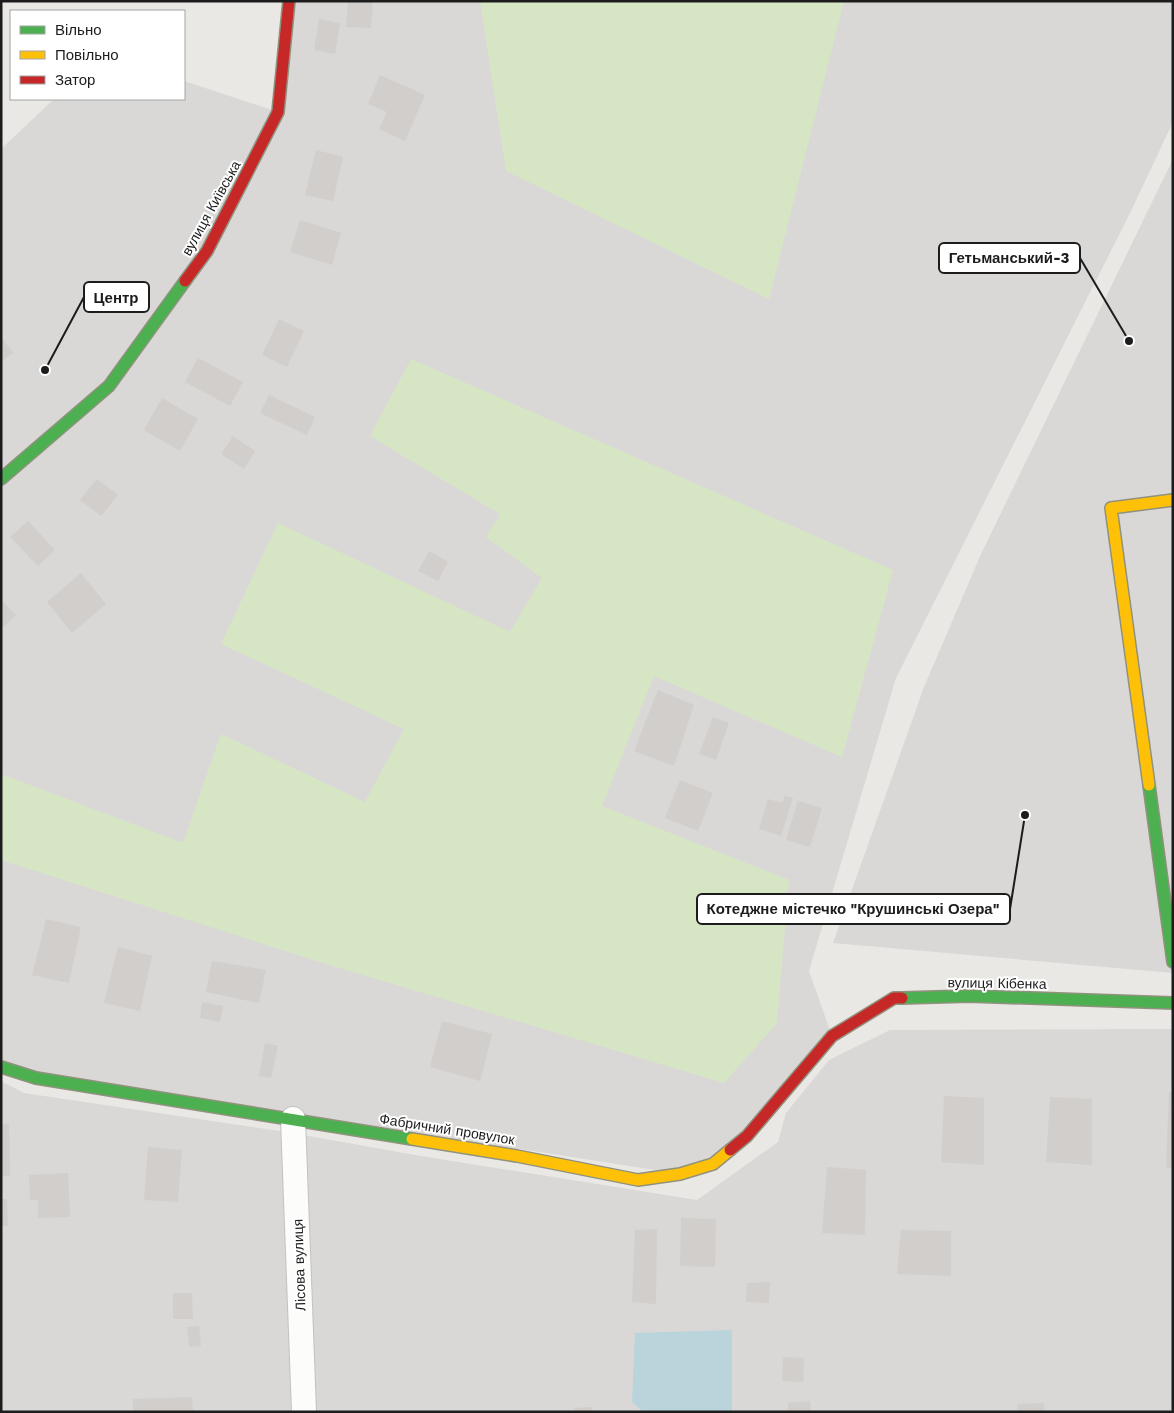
<svg xmlns="http://www.w3.org/2000/svg" width="1174" height="1413" font-family="'Work Sans',sans-serif">
<style>
.residential{fill:#d9d8d6}
.grass{fill:#d6e6c5}
.water{fill:#bad4dc}
.building{fill:#d1cecc}
.lines{fill:none;stroke-linecap:round;stroke-linejoin:round}
.street-casing{stroke:#c3c2c1;stroke-width:26}
.fast-casing{stroke:#91927e;stroke-width:14}
.slow-casing{stroke:#91927e;stroke-width:14}
.jam-casing{stroke:#91927e;stroke-width:14}
.street{stroke:#fcfcfb;stroke-width:24}
.fast{stroke:#4caf50;stroke-width:11}
.slow{stroke:#ffc107;stroke-width:11}
.jam{stroke:#c62828;stroke-width:11}
.labels{text-anchor:middle;stroke-width:4;stroke-linejoin:round;paint-order:stroke}
.street-label{font-size:14px;fill:#1c1c1c;stroke:#fff}
.leader{fill:none;stroke:#1c1c1c;stroke-width:2}
.callout-dot{fill:#1c1c1c;stroke:#fff;stroke-width:2}
.callout{fill:#fff;stroke:#1c1c1c;stroke-width:2}
.callout-label{font-size:15px;text-anchor:middle;font-weight:bold;fill:#1c1c1c}
</style>
<rect width="100%" height="100%" fill="#eae8e5"/>
<!-- residential -->
<path class="residential" d="M 289,1 L 1173,1 L 1173,122 L 1131,211 L 896,678 L 809,971 L 832,1036 L 747,1136 L 680,1174 L 1,1067 L 1,149 L 54,99 L 184,99 L 184,81 L 278,112 Z
M 1173,159 L 1173,973 L 833,943 L 924,687 L 981,554 Z
M 1173,1029 L 1173,1412 L 1,1412 L 1,1081 L 24,1093 L 280,1131 L 421,1156 L 697,1200 L 778,1142 L 786,1113 L 829,1060 L 890,1030 Z"/>
<!-- grass -->
<path class="grass" d="M 480,1 L 844,1 L 769,299 L 506,171 Z
M 411,359 L 893,570 L 842,757 L 654,676 L 602,806 L 789,880 L 777,1023 L 724,1083 L 323,963 L 1,860 L 1,774 L 183,843 L 221,734 L 365,802 L 404,729 L 221,644 L 278,523 L 510,632 L 542,578 L 486,537 L 500,514 L 370,436 Z"/>
<!-- water -->
<path class="water" d="M 732,1330 L 732,1412 L 643,1412 L 632,1402 L 635,1333 Z"/>
<!-- building -->
<path class="building" d="M 348,1 L 373,1 L 371,28 L 346,27 Z
M 319,19 L 340,23 L 335,54 L 314,50 Z
M 380,75 L 425,95 L 405,141 L 379,129 L 387,112 L 368,104 Z
M 316,150 L 343,157 L 333,201 L 305,195 Z
M 300,220 L 341,233 L 332,265 L 290,252 Z
M 279,319 L 304,331 L 287,367 L 262,355 Z
M 1,337 L 13,353 L 1,362 Z
M 198,358 L 243,382 L 230,406 L 185,382 Z
M 269,395 L 315,417 L 307,435 L 260,413 Z
M 162,398 L 198,419 L 180,451 L 144,430 Z
M 233,436 L 255,451 L 244,469 L 221,454 Z
M 97,479 L 118,495 L 101,516 L 80,500 Z
M 28,521 L 55,550 L 38,566 L 10,537 Z
M 429,551 L 448,562 L 438,581 L 418,571 Z
M 81,573 L 106,604 L 72,633 L 47,602 Z
M 1,600 L 16,615 L 1,629 Z
M 658,690 L 694,705 L 674,766 L 634,751 Z
M 713,717 L 729,723 L 716,760 L 699,754 Z
M 680,780 L 713,793 L 698,831 L 665,818 Z
M 785,796 L 793,798 L 781,836 L 759,829 L 768,799 L 782,803 Z
M 798,801 L 822,808 L 810,847 L 786,840 Z
M 46,919 L 81,927 L 69,983 L 32,975 Z
M 118,947 L 152,956 L 140,1011 L 104,1003 Z
M 212,961 L 266,970 L 259,1003 L 206,992 Z
M 202,1002 L 223,1006 L 220,1022 L 200,1018 Z
M 442,1021 L 492,1034 L 480,1081 L 430,1067 Z
M 265,1043 L 278,1046 L 271,1078 L 259,1076 Z
M 1169,1092 L 1173,1092 L 1173,1168 L 1166,1167 Z
M 944,1096 L 984,1098 L 984,1165 L 941,1162 Z
M 1050,1097 L 1092,1099 L 1092,1165 L 1046,1162 Z
M 1,1124 L 9,1124 L 10,1176 L 1,1176 Z
M 148,1147 L 182,1150 L 178,1202 L 144,1200 Z
M 827,1167 L 866,1170 L 865,1235 L 822,1233 Z
M 68,1173 L 70,1217 L 38,1218 L 38,1200 L 30,1200 L 29,1175 Z
M 1,1199 L 7,1199 L 8,1226 L 1,1226 Z
M 681,1218 L 716,1219 L 715,1267 L 680,1266 Z
M 657,1229 L 656,1304 L 632,1302 L 635,1230 Z
M 901,1230 L 951,1231 L 951,1276 L 897,1274 Z
M 770,1282 L 769,1303 L 746,1302 L 747,1283 Z
M 173,1293 L 192,1293 L 193,1319 L 173,1319 Z
M 199,1326 L 201,1346 L 189,1347 L 187,1327 Z
M 783,1357 L 804,1358 L 803,1382 L 782,1381 Z
M 192,1397 L 193,1412 L 133,1412 L 133,1399 Z
M 810,1401 L 811,1412 L 788,1412 L 788,1403 Z
M 1044,1403 L 1044,1412 L 1017,1412 L 1018,1404 Z
M 592,1407 L 592,1412 L 575,1412 L 574,1408 Z"/>
<g class="lines">
<defs>
<path id="street" d="M 293,1119 L 304,1412"/>
<path id="fast" d="M 1,479 L 109,386 L 185,281
M 1149,785 L 1173,962
M 902,998 L 969,996 L 1173,1003
M 1,1067 L 36,1078 L 412,1139"/>
<path id="slow" d="M 1149,785 L 1111,508 L 1173,500
M 412,1139 L 517,1156 L 638,1180 L 680,1174 L 713,1164 L 730,1150"/>
<path id="jam" d="M 185,281 L 207,251 L 278,112 L 289,1
M 730,1150 L 747,1136 L 832,1036 L 894,998 L 902,998"/>
</defs>
<!-- street casing -->
<use href="#street" class="street-casing"/>
<!-- fast casing -->
<use href="#fast" class="fast-casing"/>
<!-- slow casing -->
<use href="#slow" class="slow-casing"/>
<!-- jam casing -->
<use href="#jam" class="jam-casing"/>
<!-- street -->
<use href="#street" class="street"/>
<!-- fast -->
<use href="#fast" class="fast"/>
<!-- slow -->
<use href="#slow" class="slow"/>
<!-- jam -->
<use href="#jam" class="jam"/>
</g>
<g class="labels">
<!-- street labels -->
<g class="street-label">
<text transform="translate(211 208) rotate(-61)" y="5">вулиця Київська</text>
<text transform="translate(997 983) rotate(1)" y="5">вулиця Кібенка</text>
<text transform="translate(447 1129) rotate(9)" y="5">Фабричний провулок</text>
<text transform="translate(299 1265) rotate(-92)" y="5">Лісова вулиця</text>
</g>
</g>
<!-- callouts -->
<path class="leader" d="M1129 341L1080 258M45 370L84 297M1025 815L1010 909"/>
<g class="callout-dot">
<circle cx="1129" cy="341" r="5"/>
<circle cx="45" cy="370" r="5"/>
<circle cx="1025" cy="815" r="5"/>
</g>
<g class="callout">
<rect x="939" y="243" width="141" height="30" rx="5"/>
<rect x="84" y="282" width="65" height="30" rx="5"/>
<rect x="697" y="894" width="313" height="30" rx="5"/>
</g>
<g class="callout-label">
<text x="1009" y="263">Гетьманський-3</text>
<text x="116" y="303">Центр</text>
<text x="853" y="914">Котеджне містечко "Крушинські Озера"</text>
</g>
<!-- border -->
<rect width="1174" height="1413" fill="none" stroke="#1c1c1c" stroke-width="5"/>
<!-- legend -->
<rect x="10" y="10" width="175" height="90" fill="#ffffff" stroke="#a4a4a4"/>
<rect x="20" y="26" width="25" height="8" fill="#4caf50" stroke="#a4a4a4"/>
<text x="55" y="35" font-size="15" fill="#1c1c1c">Вільно</text>
<rect x="20" y="51" width="25" height="8" fill="#ffc107" stroke="#a4a4a4"/>
<text x="55" y="60" font-size="15" fill="#1c1c1c">Повільно</text>
<rect x="20" y="76" width="25" height="8" fill="#c62828" stroke="#a4a4a4"/>
<text x="55" y="85" font-size="15" fill="#1c1c1c">Затор</text>
</svg>
